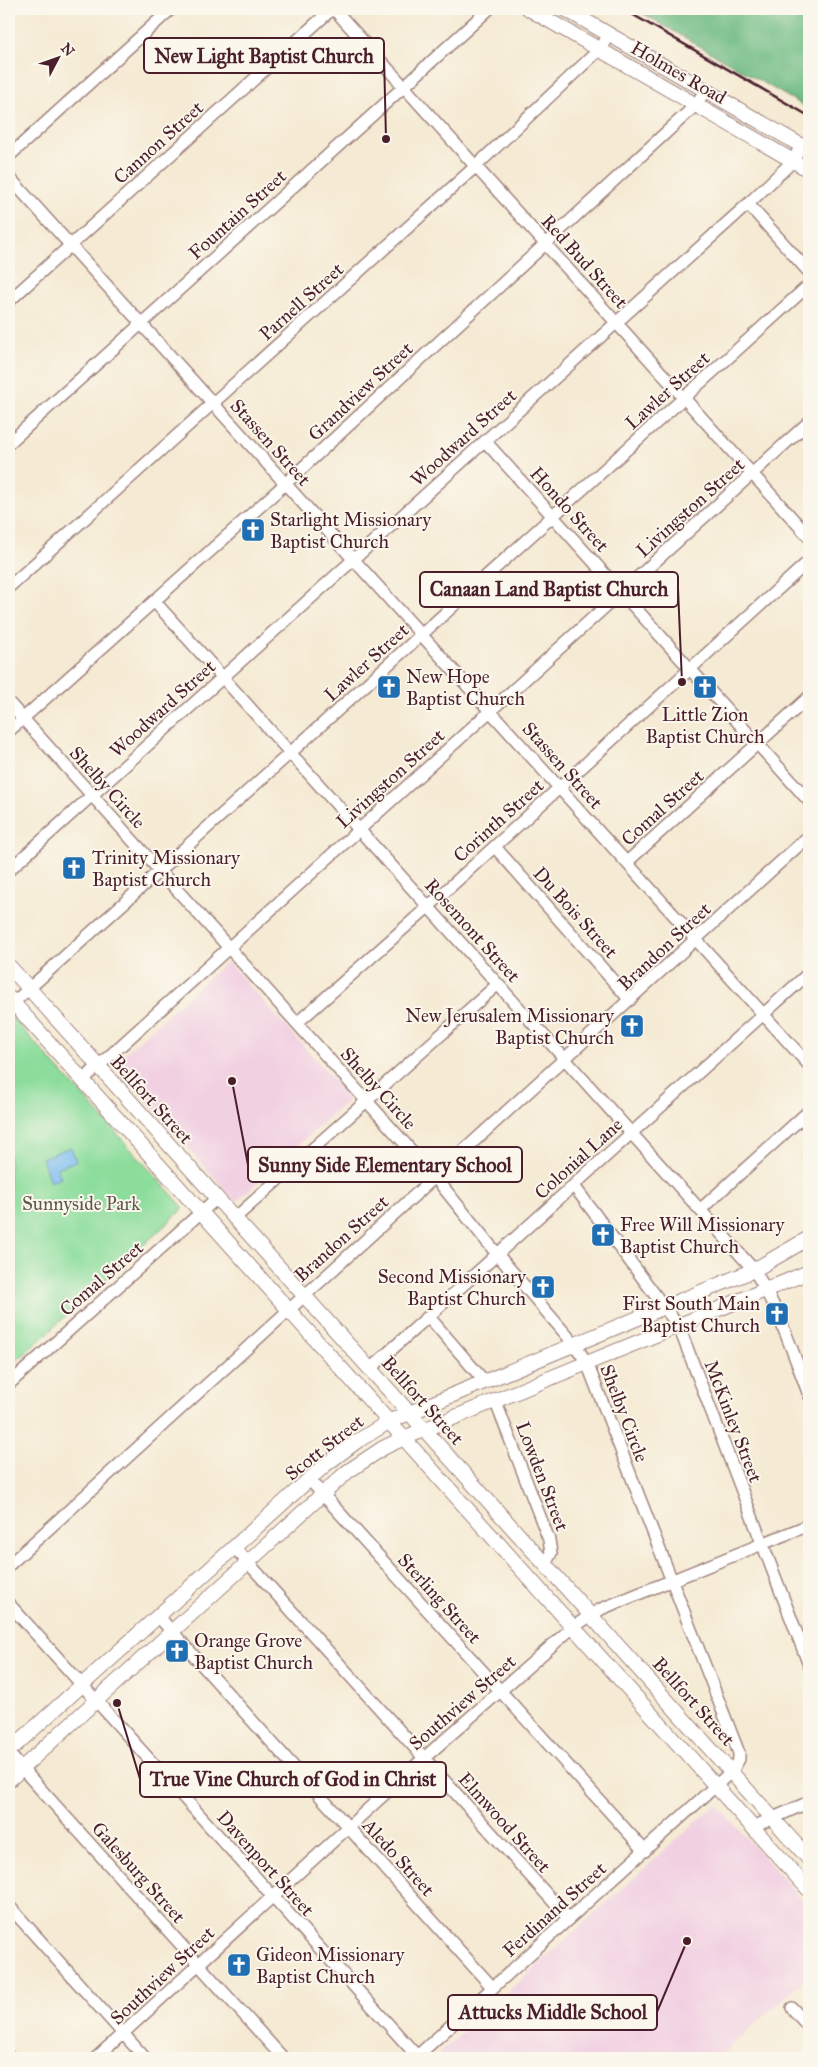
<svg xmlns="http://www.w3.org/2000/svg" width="818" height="2067" font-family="'IM FELL Great Primer',serif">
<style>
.built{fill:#f1d0e2}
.green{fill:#8cdd9c;stroke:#6b7e64}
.forest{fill:#71bc84;stroke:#5e6e58}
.water{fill:#7dbdf1;stroke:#646e8e}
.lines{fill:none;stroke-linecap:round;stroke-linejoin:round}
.minor-casing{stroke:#a0847f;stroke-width:14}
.major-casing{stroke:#a0847f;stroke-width:16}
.minor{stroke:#fff;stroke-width:11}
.major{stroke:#fff;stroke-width:14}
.rail{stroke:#4a1f2b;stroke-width:2.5}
.labels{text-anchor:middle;stroke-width:4;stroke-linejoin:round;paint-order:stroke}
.street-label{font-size:19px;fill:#4a1f2b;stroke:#fbf7ec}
.poi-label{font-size:19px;fill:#4a1f2b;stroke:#fbf7ec;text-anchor:start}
.park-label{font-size:19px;fill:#5e584d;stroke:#fbf7ec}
.leader{fill:none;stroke:#4a1f2b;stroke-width:2}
.callout-dot{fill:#4a1f2b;stroke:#fbf7ec;stroke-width:2}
.callout{fill:#fbf7ec;stroke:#4a1f2b;stroke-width:2}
.callout-label{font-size:20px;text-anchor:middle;font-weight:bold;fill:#4a1f2b}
</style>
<rect width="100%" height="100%" fill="#fbf7ec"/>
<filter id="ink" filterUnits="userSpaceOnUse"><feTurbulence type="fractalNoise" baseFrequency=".02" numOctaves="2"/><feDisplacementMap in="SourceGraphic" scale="10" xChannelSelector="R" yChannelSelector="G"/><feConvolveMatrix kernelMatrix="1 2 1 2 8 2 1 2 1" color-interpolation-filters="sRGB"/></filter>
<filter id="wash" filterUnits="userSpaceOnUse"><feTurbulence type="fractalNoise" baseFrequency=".0096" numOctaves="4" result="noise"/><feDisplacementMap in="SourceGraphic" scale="20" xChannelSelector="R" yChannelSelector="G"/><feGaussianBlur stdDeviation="1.12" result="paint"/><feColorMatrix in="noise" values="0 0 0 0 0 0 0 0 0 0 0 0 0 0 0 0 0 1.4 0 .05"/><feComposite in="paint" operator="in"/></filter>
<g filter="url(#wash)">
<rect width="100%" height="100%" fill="#f5ead3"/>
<!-- built -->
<path class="built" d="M 227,961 L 350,1098 L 236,1202 L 113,1064 Z
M 716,1804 L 809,1907 L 809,1975 L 718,2058 L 434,2058 Z"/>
<!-- green -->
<path class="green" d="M 9,1014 L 184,1208 L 9,1368 Z"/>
<!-- forest -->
<path class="forest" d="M 635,9 L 809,9 L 809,109 Z"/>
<!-- water -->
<path class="water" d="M 71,1147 L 76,1161 L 57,1168 L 61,1178 L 50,1182 L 42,1158 Z"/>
</g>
<g filter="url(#ink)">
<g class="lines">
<defs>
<path id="minor" d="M 334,9 L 809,537
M 9,156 L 171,9
M 9,177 L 809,1065
M 748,204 L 809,272
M 9,301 L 332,9
M 485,441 L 809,801
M 9,443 L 398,92 L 489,9
M 9,587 L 476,166 L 601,48 L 609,34
M 155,602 L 754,1270 C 779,1309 793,1353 809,1395
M 9,703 L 435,1177 L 497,1254 L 575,1345 L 587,1363 L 739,1753 L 739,1759 L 732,1771 L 415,2058
M 9,731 L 285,484 L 697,104 L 705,90
M 495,847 L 630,1000
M 627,862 L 809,697
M 9,870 L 748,204 L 793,161 L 801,145
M 13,1003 L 809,285
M 297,1023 L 428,907 L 809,561
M 83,1080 L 809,422
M 574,1186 L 679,1327 L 809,1665
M 701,1209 L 809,1111
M 235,1218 L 498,984
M 429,1317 L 485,1382
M 370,1369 L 809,973
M 9,1384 L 217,1198
M 495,1400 L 549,1540 L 551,1553 L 545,1564
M 309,1479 L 645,1851
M 234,1547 L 569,1919
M 9,1565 L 809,836
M 9,1604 L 417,2056
M 158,1616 L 493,1988
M 9,1754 L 283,2058
M 753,1827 L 809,1802
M 9,1906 L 145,2058
M 792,2008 L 809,2027
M 9,2057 L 10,2058
M 96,2058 L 424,1758 L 573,1627 L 601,1609 L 809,1525"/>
<path id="major" d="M 529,9 L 809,170
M 565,9 L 809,150
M 9,966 L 809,1859
M 9,998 L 809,1890
M 9,1751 L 325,1465 L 356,1442 L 390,1421 L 754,1270 L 809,1238
M 9,1780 L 347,1472 L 383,1448 L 404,1438 L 809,1272"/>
</defs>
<!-- minor casing -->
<use href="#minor" class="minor-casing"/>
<!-- major casing -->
<use href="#major" class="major-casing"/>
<!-- minor -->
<use href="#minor" class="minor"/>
<!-- major -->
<use href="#major" class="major"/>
<!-- rail -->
<path class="rail" d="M 623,9 L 809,116"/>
</g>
</g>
<!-- icons -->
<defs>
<symbol id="church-square" viewBox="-11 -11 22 22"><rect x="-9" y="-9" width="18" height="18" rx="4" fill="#1f6fb2" stroke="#fbf7ec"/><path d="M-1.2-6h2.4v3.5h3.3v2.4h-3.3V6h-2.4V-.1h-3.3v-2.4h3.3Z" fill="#fff"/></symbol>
</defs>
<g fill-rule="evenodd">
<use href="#church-square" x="239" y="516" width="28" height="28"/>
<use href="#church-square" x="375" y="673" width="28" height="28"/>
<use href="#church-square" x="691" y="673" width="28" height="28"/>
<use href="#church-square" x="60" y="854" width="28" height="28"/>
<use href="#church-square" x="618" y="1012" width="28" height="28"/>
<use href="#church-square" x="589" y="1221" width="28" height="28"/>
<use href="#church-square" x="529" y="1273" width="28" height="28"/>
<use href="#church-square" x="763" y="1300" width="28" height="28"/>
<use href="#church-square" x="163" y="1637" width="28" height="28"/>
<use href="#church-square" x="225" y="1951" width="28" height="28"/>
</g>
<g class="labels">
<!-- street labels -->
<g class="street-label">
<text transform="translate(679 72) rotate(30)" y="7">Holmes Road</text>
<text transform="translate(158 142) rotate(-42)" y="7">Cannon Street</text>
<text transform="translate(237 214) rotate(-42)" y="7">Fountain Street</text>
<text transform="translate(585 261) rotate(48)" y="7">Red Bud Street</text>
<text transform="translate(301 301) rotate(-42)" y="7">Parnell Street</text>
<text transform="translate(667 390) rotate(-42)" y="7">Lawler Street</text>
<text transform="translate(360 391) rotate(-43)" y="7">Grandview Street</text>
<text transform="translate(463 437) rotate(-42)" y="7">Woodward Street</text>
<text transform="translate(271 442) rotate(48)" y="7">Stassen Street</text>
<text transform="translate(690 507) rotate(-42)" y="7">Livingston Street</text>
<text transform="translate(570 509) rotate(48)" y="7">Hondo Street</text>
<text transform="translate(366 662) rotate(-42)" y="7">Lawler Street</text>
<text transform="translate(162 708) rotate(-42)" y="7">Woodward Street</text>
<text transform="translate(563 765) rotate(48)" y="7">Stassen Street</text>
<text transform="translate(390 778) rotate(-42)" y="7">Livingston Street</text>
<text transform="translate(108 787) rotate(48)" y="7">Shelby Circle</text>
<text transform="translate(662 807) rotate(-42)" y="7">Comal Street</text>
<text transform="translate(498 820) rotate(-42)" y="7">Corinth Street</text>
<text transform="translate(576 912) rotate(48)" y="7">Du Bois Street</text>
<text transform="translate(473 930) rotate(48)" y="7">Rosemont Street</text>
<text transform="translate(664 946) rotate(-43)" y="7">Brandon Street</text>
<text transform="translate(379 1088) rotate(48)" y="7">Shelby Circle</text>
<text transform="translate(152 1099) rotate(48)" y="7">Bellfort Street</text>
<text transform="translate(578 1158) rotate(-42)" y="7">Colonial Lane</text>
<text transform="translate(341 1238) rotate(-42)" y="7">Brandon Street</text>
<text transform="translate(101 1278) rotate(-41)" y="7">Comal Street</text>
<text transform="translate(423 1400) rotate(48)" y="7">Bellfort Street</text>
<text transform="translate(625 1413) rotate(69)" y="7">Shelby Circle</text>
<text transform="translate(734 1421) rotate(69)" y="7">McKinley Street</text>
<text transform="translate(324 1447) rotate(-38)" y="7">Scott Street</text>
<text transform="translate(543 1476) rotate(69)" y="7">Lowden Street</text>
<text transform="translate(440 1598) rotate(48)" y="7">Sterling Street</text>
<text transform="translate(694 1701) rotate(48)" y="7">Bellfort Street</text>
<text transform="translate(462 1702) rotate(-41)" y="7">Southview Street</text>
<text transform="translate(505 1822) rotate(48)" y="7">Elmwood Street</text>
<text transform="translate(399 1857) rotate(48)" y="7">Aledo Street</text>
<text transform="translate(266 1863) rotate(48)" y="7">Davenport Street</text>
<text transform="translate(139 1872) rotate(48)" y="7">Galesburg Street</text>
<text transform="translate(554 1909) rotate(-42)" y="7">Ferdinand Street</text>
<text transform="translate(162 1975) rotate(-43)" y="7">Southview Street</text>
</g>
<!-- poi labels -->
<g class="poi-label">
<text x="270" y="526">Starlight Missionary<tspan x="270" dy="22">Baptist Church</tspan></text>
<text x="406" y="683">New Hope<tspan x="406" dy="22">Baptist Church</tspan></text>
<text x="705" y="721" text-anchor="middle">Little Zion<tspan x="705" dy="22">Baptist Church</tspan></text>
<text x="92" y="864">Trinity Missionary<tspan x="92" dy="22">Baptist Church</tspan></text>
<text x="614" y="1022" text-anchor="end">New Jerusalem Missionary<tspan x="614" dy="22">Baptist Church</tspan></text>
<text x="620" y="1231">Free Will Missionary<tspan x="620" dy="22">Baptist Church</tspan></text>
<text x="526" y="1283" text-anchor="end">Second Missionary<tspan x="526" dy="22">Baptist Church</tspan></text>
<text x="760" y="1310" text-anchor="end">First South Main<tspan x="760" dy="22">Baptist Church</tspan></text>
<text x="194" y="1647">Orange Grove<tspan x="194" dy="22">Baptist Church</tspan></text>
<text x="256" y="1961">Gideon Missionary<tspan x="256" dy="22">Baptist Church</tspan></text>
</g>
<!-- park labels -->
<g class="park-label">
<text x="81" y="1210">Sunnyside Park</text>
</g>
</g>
<!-- callouts -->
<path class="leader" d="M386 139L384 56M682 682L678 589M232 1081L248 1165M117 1703L140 1779M687 1941L657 2012"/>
<g class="callout-dot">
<circle cx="386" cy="139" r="5"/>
<circle cx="682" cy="682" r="5"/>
<circle cx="232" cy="1081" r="5"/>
<circle cx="117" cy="1703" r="5"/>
<circle cx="687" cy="1941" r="5"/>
</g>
<g class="callout">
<rect x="144" y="38" width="240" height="35" rx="5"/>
<rect x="420" y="572" width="258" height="35" rx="5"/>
<rect x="248" y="1147" width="274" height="35" rx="5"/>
<rect x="140" y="1762" width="306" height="35" rx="5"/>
<rect x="448" y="1995" width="209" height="35" rx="5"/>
</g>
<g class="callout-label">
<text x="264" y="63">New Light Baptist Church</text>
<text x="549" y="596">Canaan Land Baptist Church</text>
<text x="385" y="1172">Sunny Side Elementary School</text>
<text x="293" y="1786">True Vine Church of God in Christ</text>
<text x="553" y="2019">Attucks Middle School</text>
</g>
<!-- margin -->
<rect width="818" height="2067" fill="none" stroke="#fbf7ec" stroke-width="30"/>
<!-- north arrow -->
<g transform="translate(58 58) rotate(49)" stroke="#fbf7ec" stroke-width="4" paint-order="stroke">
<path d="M0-4L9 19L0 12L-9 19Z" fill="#4a1f2b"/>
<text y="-8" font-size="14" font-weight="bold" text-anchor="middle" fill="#4a1f2b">N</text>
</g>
</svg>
